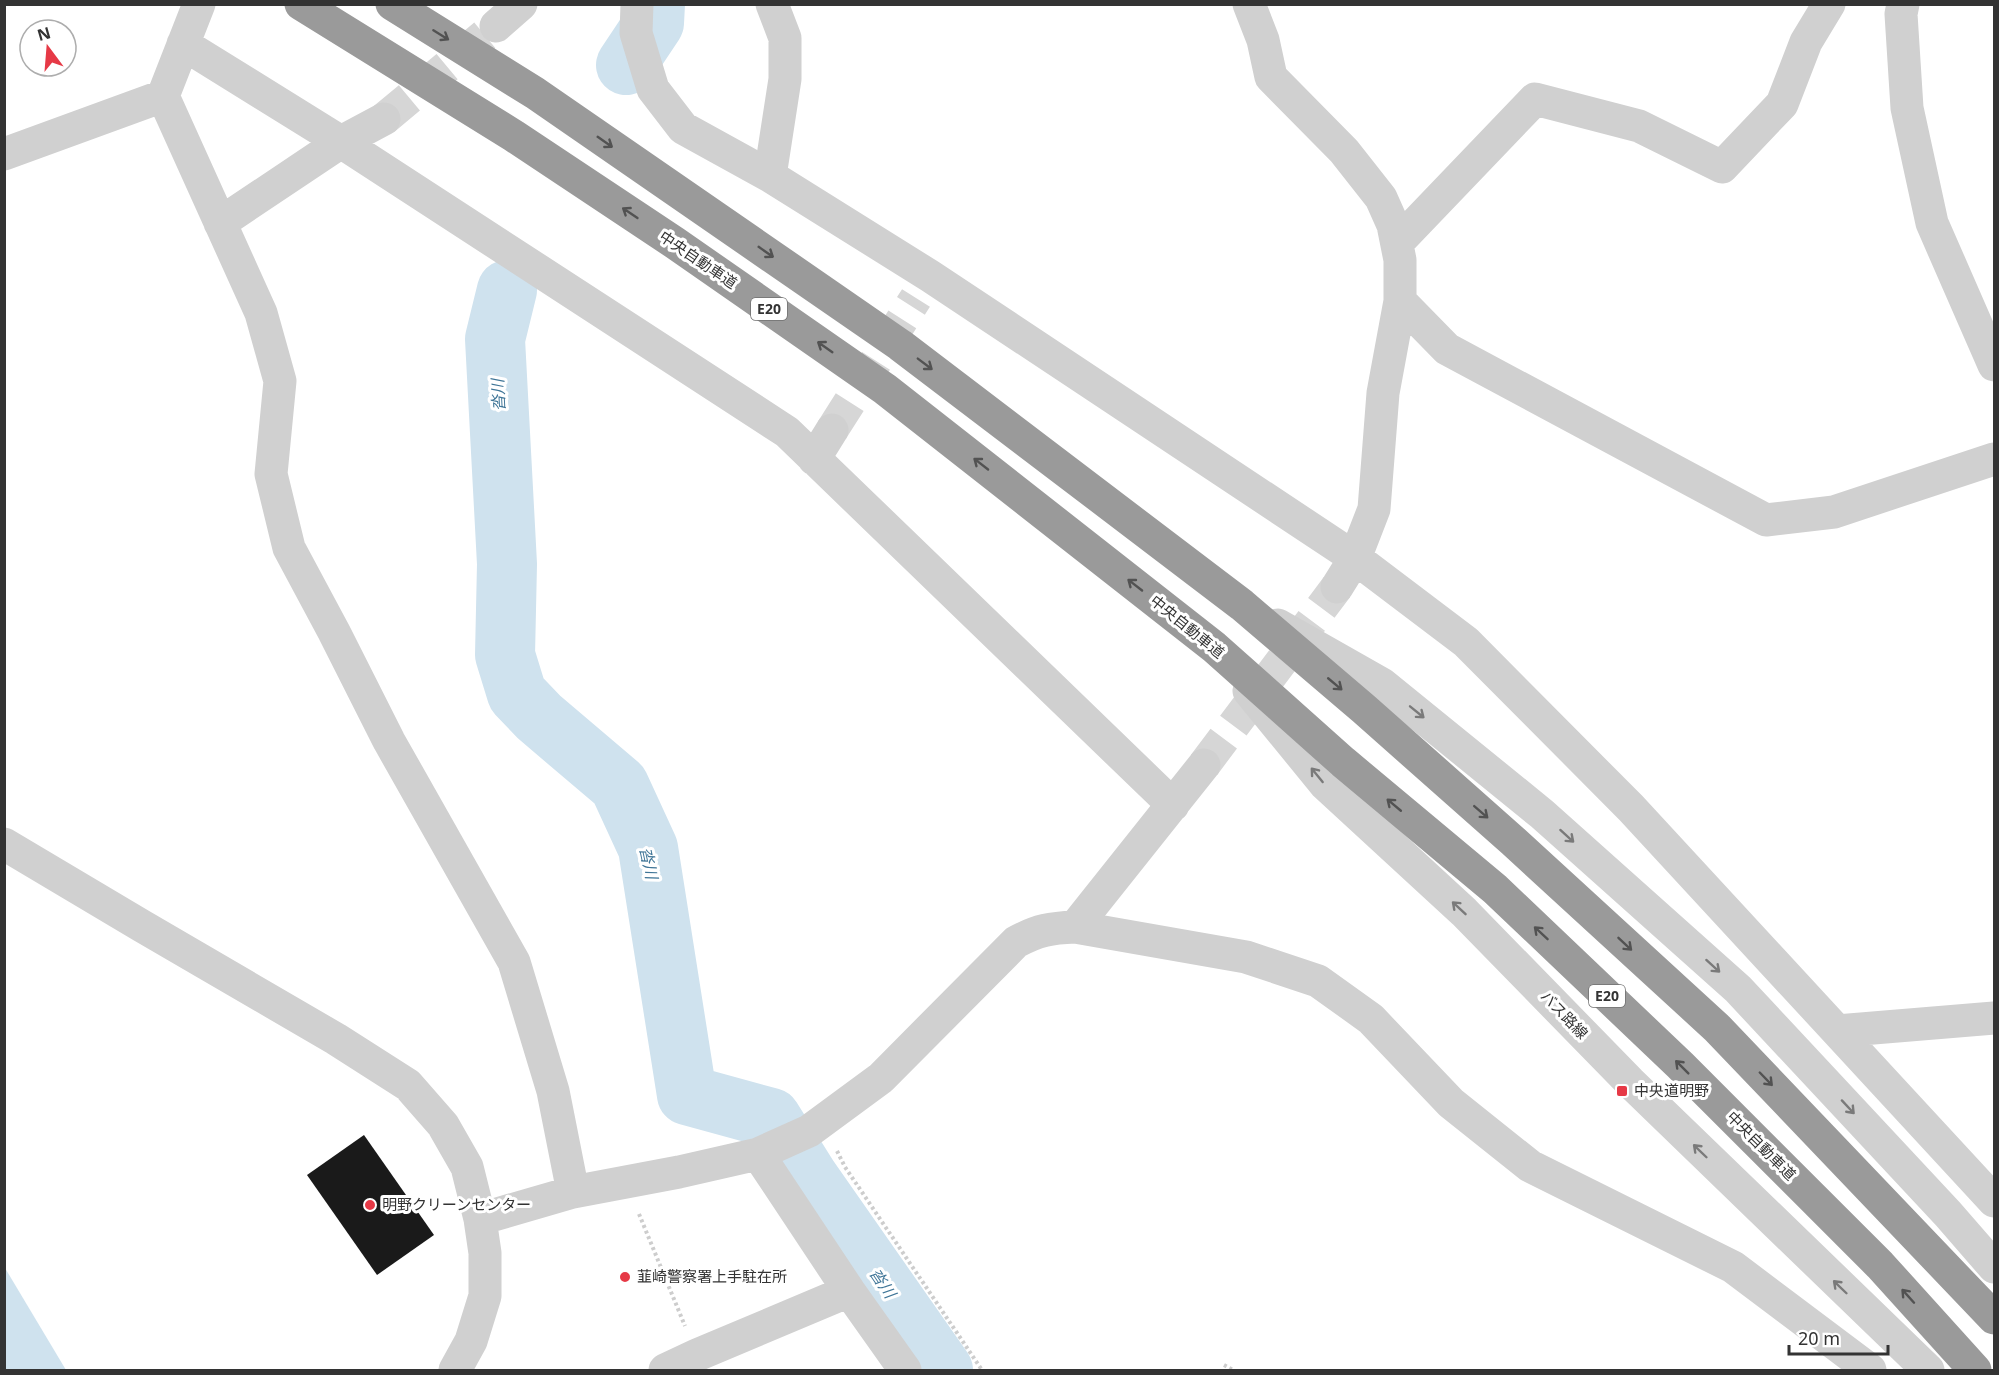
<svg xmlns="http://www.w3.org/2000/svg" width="1999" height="1375" font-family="'Noto Sans','Noto Sans JP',sans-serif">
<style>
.water{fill:#cfe2ee}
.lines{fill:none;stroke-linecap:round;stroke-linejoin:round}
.river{stroke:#cfe2ee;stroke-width:60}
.building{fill:#1a1a1a}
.minor-tunnel{stroke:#d6d6d6;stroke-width:33;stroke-dasharray:33 16;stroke-linecap:butt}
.path{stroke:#cdcdcd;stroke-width:4;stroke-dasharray:3 3;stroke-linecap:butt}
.minor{stroke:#d0d0d0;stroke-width:33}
.highway{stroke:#9a9a9a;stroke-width:33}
.oneway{stroke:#525252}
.oneway2{stroke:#7a7a7a}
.poi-dot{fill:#e63946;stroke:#fff;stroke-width:2}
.labels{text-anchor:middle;stroke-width:6;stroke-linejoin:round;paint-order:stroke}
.shield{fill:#fff;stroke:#707070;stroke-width:1.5}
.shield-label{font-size:14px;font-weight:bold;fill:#333}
.street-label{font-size:15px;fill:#333;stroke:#fff}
.poi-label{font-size:15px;fill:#333;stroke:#fff;text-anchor:start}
.water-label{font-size:16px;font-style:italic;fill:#3f7597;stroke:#fff}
</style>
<rect width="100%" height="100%" fill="#fff"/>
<!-- water -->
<path class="water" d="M 4,1268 L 5,1268 L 66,1370 L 5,1370 Z"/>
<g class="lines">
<!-- river -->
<path class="river" d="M 626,65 L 654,23 L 655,4
M 507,290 L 495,339 L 507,564 L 505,655 L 517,694 L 539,717 L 619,785 L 648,848 L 687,1095 L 771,1118 L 808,1177 L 943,1370"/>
</g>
<!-- building -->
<path class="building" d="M 364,1135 L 434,1235 L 377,1275 L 307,1175 Z"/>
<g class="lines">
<!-- minor-tunnel -->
<path class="minor-tunnel" d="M 384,119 L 496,26
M 832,430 L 916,298
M 1204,765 L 1337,587"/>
<!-- path -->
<path class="path" d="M 837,1151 L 845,1167 L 982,1370
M 639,1214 L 685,1326
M 1224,1365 L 1233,1370"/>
<!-- minor -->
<path class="minor" d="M 199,4 L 163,96 L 261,313 L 280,381 L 271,474 L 289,548 L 334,632 L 389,741 L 514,962 L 553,1091 L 573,1192
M 637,4 L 636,33 L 653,89 L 683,128 L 770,176 L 930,276 L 1355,558 L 1466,642 L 1631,808 L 1994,1201
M 1249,4 L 1263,40 L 1271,77 L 1344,151 L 1381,198 L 1393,225 L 1400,260 L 1400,301 L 1383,393 L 1374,509 L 1355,558 L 1337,587
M 1903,4 L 1901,14 L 1907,108 L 1932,223 L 1994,365
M 496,26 L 521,4
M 183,44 L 341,142 L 787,432 L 1173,805
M 4,154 L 163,96
M 770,176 L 785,79 L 785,38 L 772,4
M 220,223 L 341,142 L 384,119
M 1397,243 L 1535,99 L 1639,126 L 1722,167 L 1782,104 L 1806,42 L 1829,4
M 1400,301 L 1447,349 L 1766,520 L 1834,512 L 1994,459
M 814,459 L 832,430
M 1278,625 L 1382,684 L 1542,814 L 1738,989 L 1948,1214 L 1994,1267
M 1249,691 L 1325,784 L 1464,912 L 1630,1082 L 1928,1370
M 4,844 L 142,926 L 336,1039 L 408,1085 L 443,1125 L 467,1167 L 480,1219 L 485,1253 L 485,1296 L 471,1341 L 455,1370
M 1075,927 L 1204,765
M 1837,1031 L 1994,1018
M 758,1154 L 849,1291 L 905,1370
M 480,1219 L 573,1192 L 679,1172 L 758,1154 L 809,1131 L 881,1078 L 1016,942 C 1038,930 1051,928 1075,927 L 1246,957 L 1318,981 L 1371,1019 L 1451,1103 L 1530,1166 L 1733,1267 L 1870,1370
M 665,1370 L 697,1355 L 849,1291"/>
<!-- highway -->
<path class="highway" d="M 301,4 L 514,136 L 675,243 L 885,389 L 1214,647 L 1343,762 L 1495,889 L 1680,1065 L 1880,1265 L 1975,1370
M 392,4 L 535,93 L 900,345 L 1242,605 L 1364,709 L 1513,841 L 1717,1028 L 1994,1318"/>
</g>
<!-- one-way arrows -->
<defs><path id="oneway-shaft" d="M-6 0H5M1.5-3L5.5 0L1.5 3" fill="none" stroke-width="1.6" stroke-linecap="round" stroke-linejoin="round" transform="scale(1.5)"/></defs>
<g class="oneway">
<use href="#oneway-shaft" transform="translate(441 35) rotate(32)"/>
<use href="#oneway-shaft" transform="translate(605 142) rotate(35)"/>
<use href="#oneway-shaft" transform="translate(630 213) rotate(-146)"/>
<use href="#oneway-shaft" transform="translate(766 252) rotate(35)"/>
<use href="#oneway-shaft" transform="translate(825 347) rotate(-145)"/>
<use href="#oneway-shaft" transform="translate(925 364) rotate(37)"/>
<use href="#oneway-shaft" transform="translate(981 464) rotate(-142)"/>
<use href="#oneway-shaft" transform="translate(1135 585) rotate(-142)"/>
<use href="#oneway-shaft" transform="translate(1335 684) rotate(40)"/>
<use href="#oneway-shaft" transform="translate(1394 805) rotate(-140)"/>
<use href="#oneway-shaft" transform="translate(1481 812) rotate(41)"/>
<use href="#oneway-shaft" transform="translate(1541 933) rotate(-137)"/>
<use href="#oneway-shaft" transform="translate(1625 944) rotate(43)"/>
<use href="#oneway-shaft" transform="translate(1682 1067) rotate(-135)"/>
<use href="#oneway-shaft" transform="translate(1766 1079) rotate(46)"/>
<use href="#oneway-shaft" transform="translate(1908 1296) rotate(-132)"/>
</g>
<g class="oneway2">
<use href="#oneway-shaft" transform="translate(1417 712) rotate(39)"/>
<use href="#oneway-shaft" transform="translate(1317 775) rotate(-129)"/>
<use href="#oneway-shaft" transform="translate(1567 836) rotate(42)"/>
<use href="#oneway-shaft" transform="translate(1459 908) rotate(-137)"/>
<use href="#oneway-shaft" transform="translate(1713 966) rotate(42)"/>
<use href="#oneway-shaft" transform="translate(1848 1107) rotate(47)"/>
<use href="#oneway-shaft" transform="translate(1700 1151) rotate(-136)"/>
<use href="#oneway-shaft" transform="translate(1840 1287) rotate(-136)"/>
</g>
<!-- markers -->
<g class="poi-dot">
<rect x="1616" y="1085" width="12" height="12" rx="3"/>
<circle cx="370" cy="1205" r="6"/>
<circle cx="625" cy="1277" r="6"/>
</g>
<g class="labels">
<!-- shield labels -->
<g class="shield">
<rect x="751" y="298" width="36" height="22" rx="4.5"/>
<rect x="1589" y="985" width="36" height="22" rx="4.5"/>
</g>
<g class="shield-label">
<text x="769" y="314">E20</text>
<text x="1607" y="1001">E20</text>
</g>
<!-- street labels -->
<g class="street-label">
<text transform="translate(698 260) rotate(34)" y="5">中央自動車道</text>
<text transform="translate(1187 627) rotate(39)" y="5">中央自動車道</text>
<text transform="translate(1564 1015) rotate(46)" y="5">バス路線</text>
<text transform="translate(1761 1146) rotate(45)" y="5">中央自動車道</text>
</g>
<!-- poi labels -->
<g class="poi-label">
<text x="1634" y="1096">中央道明野</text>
<text x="382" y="1210">明野クリーンセンター</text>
<text x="637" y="1282">韮崎警察署上手駐在所</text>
</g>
<!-- water labels -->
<g class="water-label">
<text transform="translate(498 395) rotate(-93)" y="6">沓川</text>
<text transform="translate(649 863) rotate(78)" y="6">沓川</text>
<text transform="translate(883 1283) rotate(56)" y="6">沓川</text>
</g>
</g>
<!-- border -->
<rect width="1999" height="1375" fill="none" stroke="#333333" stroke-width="12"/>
<!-- north arrow -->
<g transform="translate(48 48) rotate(344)"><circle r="28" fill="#ffffff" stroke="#adadad" stroke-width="1.5"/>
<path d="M0-4.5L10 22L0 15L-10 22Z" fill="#e63946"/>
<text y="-9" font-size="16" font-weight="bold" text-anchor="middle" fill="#333333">N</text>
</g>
<!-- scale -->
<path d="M1789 1345v9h99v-9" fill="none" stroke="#333333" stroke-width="3"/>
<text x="1798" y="1345" font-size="18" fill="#333333" stroke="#ffffff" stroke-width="4.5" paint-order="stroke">20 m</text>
</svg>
